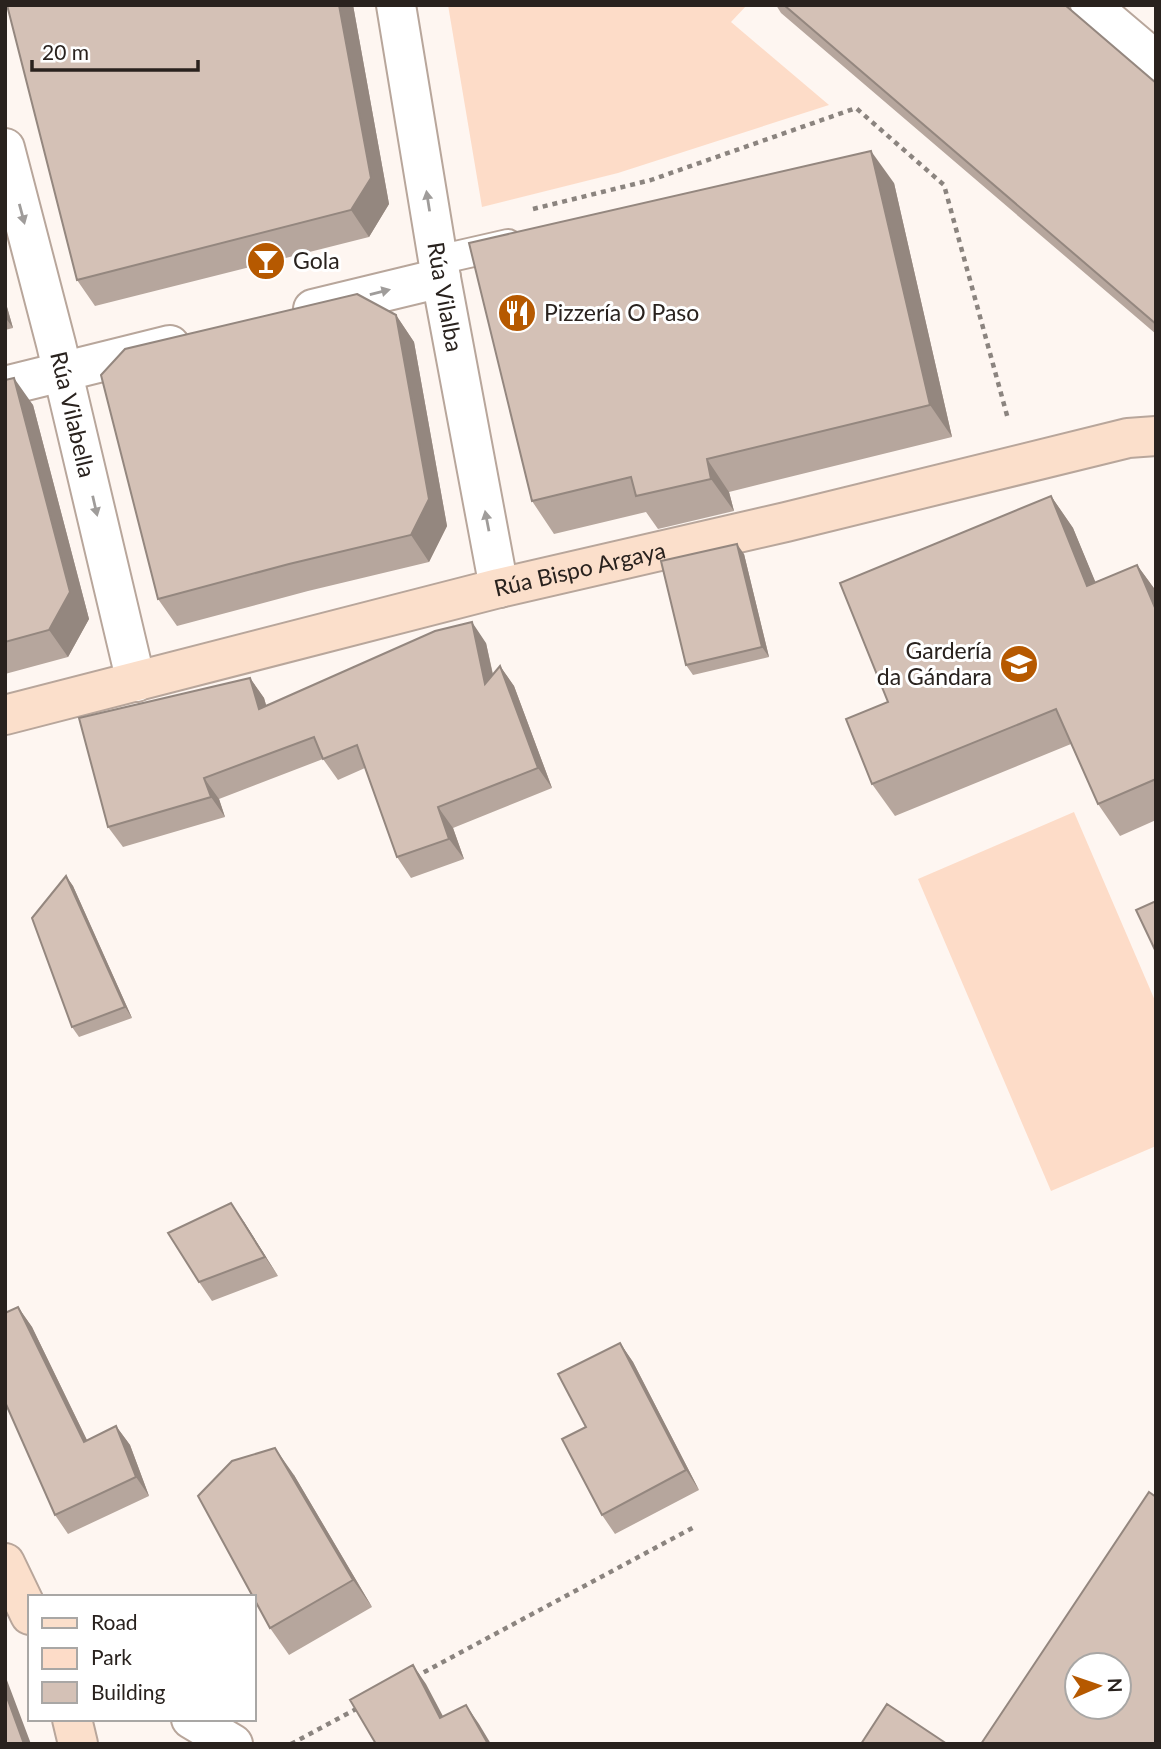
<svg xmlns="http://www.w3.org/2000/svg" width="1161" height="1749" font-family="Lato,sans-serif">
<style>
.green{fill:#fddcc8}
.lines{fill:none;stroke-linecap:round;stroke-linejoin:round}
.lane-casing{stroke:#b8a69b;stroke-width:32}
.street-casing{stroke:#b8a69b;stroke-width:42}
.secondary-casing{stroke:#b8a69b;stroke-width:42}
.path{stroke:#8b847f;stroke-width:4.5;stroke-dasharray:5 5;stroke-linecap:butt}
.lane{stroke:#fff;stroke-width:28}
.street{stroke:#fff;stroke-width:38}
.secondary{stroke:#fbdfcb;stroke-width:38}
.wall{fill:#b6a69d}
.shaded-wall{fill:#94877f}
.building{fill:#d4c1b6;stroke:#94877f;stroke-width:2;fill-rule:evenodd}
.oneway{fill:#9f9c9a}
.labels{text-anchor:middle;stroke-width:6;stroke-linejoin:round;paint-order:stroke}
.poi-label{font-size:23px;fill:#29221e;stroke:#fff;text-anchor:start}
.street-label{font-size:23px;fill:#29221e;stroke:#fff}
</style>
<rect width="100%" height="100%" fill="#fef6f1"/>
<!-- green -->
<path class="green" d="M 448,5 L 747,5 L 731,22 L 829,105 L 618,173 L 482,207 Z
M 1074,812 L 1156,1003 L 1156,1146 L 1051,1191 L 918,879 Z"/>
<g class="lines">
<defs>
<path id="lane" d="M 438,260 L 508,244"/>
<g id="street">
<path id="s1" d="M 396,5 L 441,278 L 499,588"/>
<path d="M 1090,5 L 1156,61"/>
<path id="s2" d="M 5,148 L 56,344 L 136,682"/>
<path d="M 313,309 L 441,278"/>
<path d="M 5,386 L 170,345"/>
<path d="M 191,1719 L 233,1744"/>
</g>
<g id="secondary">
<path id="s3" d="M 5,715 L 499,588 L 786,522 L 1128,438 L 1156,436"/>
<path d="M 5,1563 L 30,1615"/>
<path d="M 72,1719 L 78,1744"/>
</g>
</defs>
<!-- lane casing -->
<use href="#lane" class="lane-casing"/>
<!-- street casing -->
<use href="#street" class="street-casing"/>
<!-- secondary casing -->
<use href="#secondary" class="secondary-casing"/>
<!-- path -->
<path class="path" d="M 533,209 L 651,180 L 856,108 L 944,185 L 1008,419
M 415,1677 L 696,1526
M 291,1744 L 358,1708"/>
<!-- lane -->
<use href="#lane" class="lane"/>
<!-- street -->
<use href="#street" class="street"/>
<!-- secondary -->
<use href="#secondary" class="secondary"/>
</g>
<!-- wall -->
<path class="wall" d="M 7,5 L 353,5 L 389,204 L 369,237 L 95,306 L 77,280 Z
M 776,5 L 1065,5 L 1156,83 L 1156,334 L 781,13 Z
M 894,183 L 952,437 L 729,492 L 734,511 L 658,529 L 646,512 L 554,534 L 532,501 Z
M 5,300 L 13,328 L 5,330 Z
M 396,315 L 414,342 L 447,526 L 429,562 L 308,591 L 177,626 L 158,599 Z
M 5,380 L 33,405 L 89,619 L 68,657 L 5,674 Z
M 1051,496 L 1073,528 L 1095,582 L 1137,565 L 1156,591 L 1156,820 L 1120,836 L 1098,804 L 1071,744 L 895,816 L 872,784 L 888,702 Z
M 744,554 L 769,657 L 693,675 L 686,665 Z
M 486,643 L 493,674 L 500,666 L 514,686 L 552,788 L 453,828 L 464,859 L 411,878 L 397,857 L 365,768 L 338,780 L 323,759 L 219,799 L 225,817 L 123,847 L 108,827 L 250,678 L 264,698 L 266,705 Z
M 66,876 L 73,886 L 132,1018 L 79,1037 L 72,1027 Z
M 244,1222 L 278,1276 L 212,1301 L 199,1282 Z
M 18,1307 L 32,1327 L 87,1440 L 116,1426 L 130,1445 L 149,1496 L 68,1534 L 55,1515 Z
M 620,1343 L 633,1362 L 699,1490 L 615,1534 L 602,1515 L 586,1427 Z
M 294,1475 L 372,1607 L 289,1655 L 270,1628 Z"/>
<!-- shaded-wall -->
<path class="shaded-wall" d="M 339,5 L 353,5 L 389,204 L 369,237 L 351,210 Z
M 871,151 L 894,183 L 952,437 L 930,405 Z
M 5,300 L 13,328 L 5,317 Z
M 396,315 L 414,342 L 447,526 L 429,562 L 411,535 Z
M 14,378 L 33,405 L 89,619 L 68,657 L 49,630 Z
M 707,459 L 729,492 L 734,511 L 711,479 Z
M 1051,496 L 1073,528 L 1110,617 L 1087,586 Z
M 737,544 L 744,554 L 769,657 L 762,647 Z
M 1137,565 L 1156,591 L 1156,610 Z
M 472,622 L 486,643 L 499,704 L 485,684 Z
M 500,666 L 514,686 L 552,788 L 538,768 Z
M 250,678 L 264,698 L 273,729 L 259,709 Z
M 204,778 L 219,799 L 225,817 L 211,797 Z
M 438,807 L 453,828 L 464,859 L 449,839 Z
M 66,876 L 73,886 L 132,1018 L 125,1007 Z
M 231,1203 L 244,1222 L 278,1276 L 265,1257 Z
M 18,1307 L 32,1327 L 97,1461 L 84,1442 Z
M 620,1343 L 633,1362 L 699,1490 L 686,1470 Z
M 116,1426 L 130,1445 L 149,1496 L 136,1477 Z
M 275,1448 L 294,1475 L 372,1607 L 353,1580 Z
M 413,1665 L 426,1684 L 454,1737 L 440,1718 Z
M 5,1675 L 31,1744 L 24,1744 L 5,1692 Z
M 466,1705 L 479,1724 L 491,1744 L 488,1744 Z"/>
<!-- building -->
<path class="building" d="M 7,5 L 339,5 L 371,178 L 351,210 L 77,280 Z
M 784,5 L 1065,5 L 1156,83 L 1156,324 Z
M 871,151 L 930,405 L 707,459 L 711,479 L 636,496 L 631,477 L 532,501 L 469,243 Z
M 357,294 L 396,315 L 429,499 L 411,535 L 289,564 L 158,599 L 101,375 L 125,349 Z
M 14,378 L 70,592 L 49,630 L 5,642 L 5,380 Z
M 1051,496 L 1087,586 L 1137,565 L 1156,610 L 1156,779 L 1098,804 L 1056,709 L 872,784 L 846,719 L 888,702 L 840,583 Z
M 737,544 L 762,647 L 686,665 L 661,561 Z
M 472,622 L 485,684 L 500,666 L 538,768 L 438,807 L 449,839 L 397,857 L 357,745 L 323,759 L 314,737 L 204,778 L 211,797 L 108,827 L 79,718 L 250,678 L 259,709 L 435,631 Z
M 66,876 L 125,1007 L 72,1027 L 32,918 Z
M 1156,901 L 1156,952 L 1136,910 Z
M 231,1203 L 265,1257 L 199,1282 L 168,1233 Z
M 18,1307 L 84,1442 L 116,1426 L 136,1477 L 55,1515 L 5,1402 L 5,1313 Z
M 620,1343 L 686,1470 L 602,1515 L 562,1439 L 586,1427 L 558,1374 Z
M 275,1448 L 353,1580 L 270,1628 L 198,1496 L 232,1461 Z
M 1149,1492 L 1156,1497 L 1156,1744 L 981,1744 ZM 1077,1665 L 1119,1665 L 1119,1707 L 1077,1707 Z
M 413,1665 L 440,1718 L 466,1705 L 488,1744 L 376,1744 L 350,1700 Z
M 5,1692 L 24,1744 L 5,1744 Z
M 887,1704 L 947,1744 L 861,1744 Z"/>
<!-- one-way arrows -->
<defs><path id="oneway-solid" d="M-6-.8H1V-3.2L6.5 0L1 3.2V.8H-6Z" transform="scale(1.75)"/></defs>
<g class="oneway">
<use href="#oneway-solid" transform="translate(428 201) rotate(-99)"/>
<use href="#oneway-solid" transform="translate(22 214) rotate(75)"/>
<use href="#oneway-solid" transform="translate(380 292) rotate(-14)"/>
<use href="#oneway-solid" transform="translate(95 506) rotate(77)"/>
<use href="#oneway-solid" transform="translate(487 521) rotate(-101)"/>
</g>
<!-- icons -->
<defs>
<symbol id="bar-disc" viewBox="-11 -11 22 22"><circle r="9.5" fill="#b65900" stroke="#fff"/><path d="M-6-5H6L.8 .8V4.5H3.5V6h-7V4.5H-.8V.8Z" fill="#fff"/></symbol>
<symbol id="restaurant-disc" viewBox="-11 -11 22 22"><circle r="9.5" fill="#b65900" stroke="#fff"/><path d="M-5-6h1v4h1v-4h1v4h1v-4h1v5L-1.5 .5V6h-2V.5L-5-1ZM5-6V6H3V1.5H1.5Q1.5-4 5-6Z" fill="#fff"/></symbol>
<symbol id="school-disc" viewBox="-11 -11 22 22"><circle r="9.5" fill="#b65900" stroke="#fff"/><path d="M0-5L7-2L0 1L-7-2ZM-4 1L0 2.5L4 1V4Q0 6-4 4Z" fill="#fff"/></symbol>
</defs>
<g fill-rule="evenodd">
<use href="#bar-disc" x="244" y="239" width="44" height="44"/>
<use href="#restaurant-disc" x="495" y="291" width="44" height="44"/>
<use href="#school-disc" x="997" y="642" width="44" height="44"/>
</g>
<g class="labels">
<!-- poi labels -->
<g class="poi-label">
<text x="293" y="269">Gola</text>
<text x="544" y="321">Pizzería O Paso</text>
<text x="992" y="659" text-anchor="end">Gardería<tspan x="992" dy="26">da Gándara</tspan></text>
</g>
<!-- street labels -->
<g class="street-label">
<text dy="8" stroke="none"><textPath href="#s1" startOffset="296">Rúa Vilalba</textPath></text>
<text dy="8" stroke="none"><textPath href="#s2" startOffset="275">Rúa Vilabella</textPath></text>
<text dy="8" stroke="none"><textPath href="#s3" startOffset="593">Rúa Bispo Argaya</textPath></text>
</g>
</g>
<!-- border -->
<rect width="1161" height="1749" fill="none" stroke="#29221e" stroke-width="14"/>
<!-- legend -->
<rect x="28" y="1595" width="228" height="126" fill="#ffffff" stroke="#a9a7a5" stroke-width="2"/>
<rect x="42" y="1618" width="35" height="10" fill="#fbdfcb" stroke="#a9a7a5" stroke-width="2"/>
<text x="91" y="1630" font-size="21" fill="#29221e">Road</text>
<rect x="42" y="1648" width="35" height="21" fill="#fddcc8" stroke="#a9a7a5" stroke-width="2"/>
<text x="91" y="1665" font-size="21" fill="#29221e">Park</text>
<rect x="42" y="1682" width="35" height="21" fill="#d4c1b6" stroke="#a9a7a5" stroke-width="2"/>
<text x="91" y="1700" font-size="21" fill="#29221e">Building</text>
<!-- north arrow -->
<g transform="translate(1098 1686) rotate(88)"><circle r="33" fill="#ffffff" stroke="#a9a7a5" stroke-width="2"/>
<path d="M0-5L12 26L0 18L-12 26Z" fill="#b65900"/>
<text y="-10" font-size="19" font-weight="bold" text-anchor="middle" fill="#29221e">N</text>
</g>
<!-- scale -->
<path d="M32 60v10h166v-10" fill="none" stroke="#29221e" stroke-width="3.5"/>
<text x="42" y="60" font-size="21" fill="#29221e" stroke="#ffffff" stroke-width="5" paint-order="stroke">20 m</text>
</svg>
